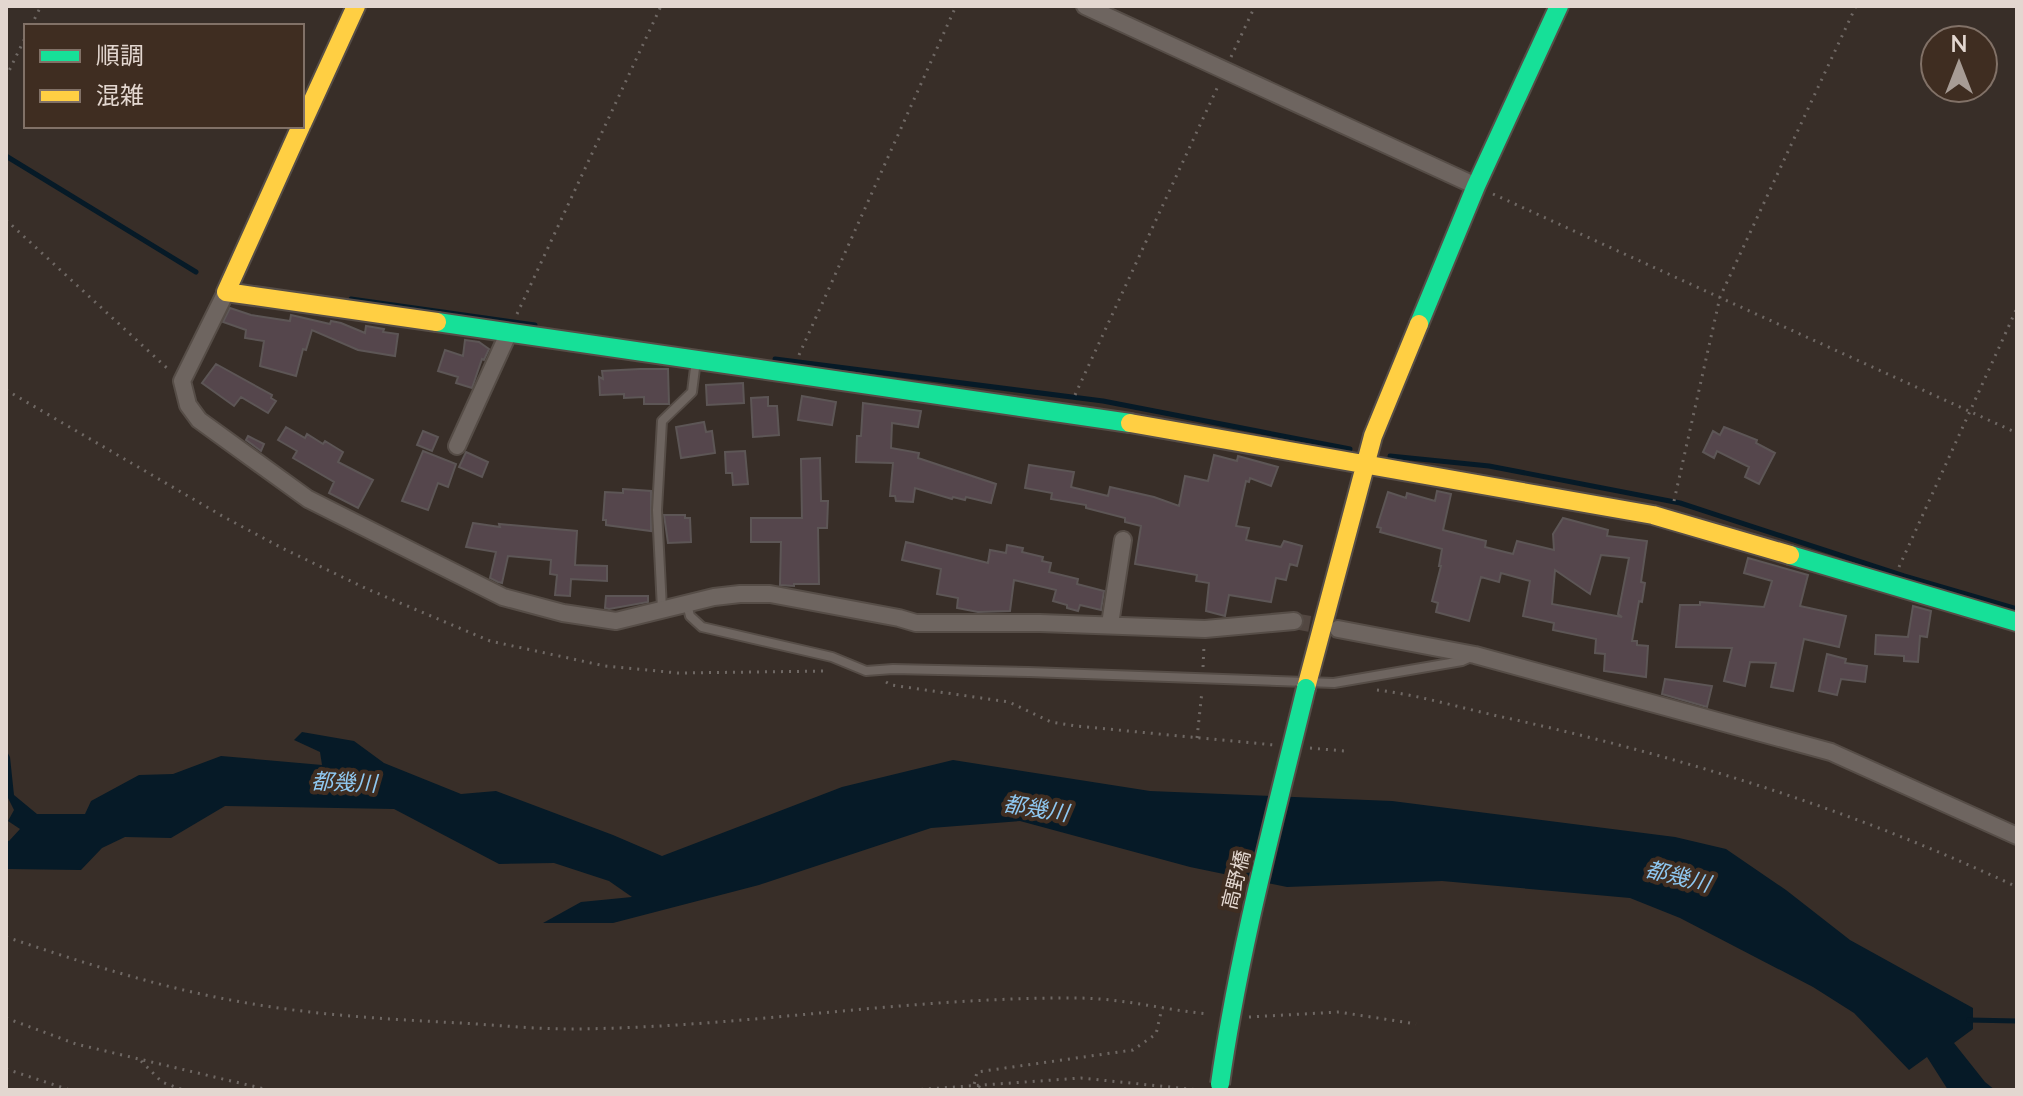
<svg xmlns="http://www.w3.org/2000/svg" width="2023" height="1096" font-family="Lato,'Noto Sans JP',sans-serif">
<style>
.water{fill:#061a27}
.lines{fill:none;stroke-linecap:round;stroke-linejoin:round}
.stream{stroke:#061a27;stroke-width:5}
.building{fill:#55464c;stroke:#5d5656;stroke-width:2;fill-rule:evenodd}
.street-tunnel{stroke:#524741;stroke-width:16;stroke-dasharray:16 8;stroke-linecap:butt}
.lane-casing{stroke:#564d47;stroke-width:12}
.street-casing{stroke:#564d47;stroke-width:20}
.fast-casing{stroke:#564d47;stroke-width:22}
.slow-casing{stroke:#564d47;stroke-width:22}
.path{stroke:#6f6864;stroke-width:3;stroke-dasharray:2 6;stroke-linecap:butt}
.lane{stroke:#6e6560;stroke-width:8}
.street{stroke:#6e6560;stroke-width:16}
.fast{stroke:#16e098;stroke-width:18}
.slow{stroke:#ffcf43;stroke-width:18}
.fast-bridge-casing{stroke:#564d47;stroke-width:22;stroke-linecap:butt}
.fast-bridge{stroke:#16e098;stroke-width:18}
.labels{text-anchor:middle;stroke-width:8;stroke-linejoin:round;paint-order:stroke}
.street-label{font-size:20px;fill:#e3d7d0;stroke:#3f2d21}
.water-label{font-size:22px;font-style:italic;fill:#8fc8f1;stroke:#3f2d21}
</style>
<rect width="100%" height="100%" fill="#382e28"/>
<!-- water -->
<path class="water" d="M 302,732 L 354,741 L 384,763 L 461,794 L 496,791 L 613,835 L 662,856 L 842,787 L 953,760 L 1150,791 L 1392,801 L 1675,837 L 1726,849 L 1786,890 L 1850,940 L 1973,1008 L 1973,1029 L 1954,1043 L 1985,1082 L 1995,1090 L 1948,1090 L 1927,1057 L 1909,1070 L 1854,1013 L 1813,987 L 1680,918 L 1630,898 L 1442,881 L 1287,887 L 1190,867 L 1020,821 L 931,828 L 759,885 L 613,923 L 543,923 L 581,902 L 632,897 L 609,881 L 554,863 L 499,864 L 394,809 L 225,806 L 171,838 L 125,837 L 102,848 L 81,870 L 6,869 L 6,840 L 9,841 L 20,829 L 8,821 L 14,810 L 6,794 L 6,750 L 10,757 L 14,795 L 37,814 L 85,814 L 91,801 L 139,775 L 173,774 L 221,756 L 322,765 L 320,752 L 294,740 Z"/>
<g class="lines">
<!-- stream -->
<path class="stream" d="M 6,156 L 196,272
M 351,299 L 535,325
M 775,359 L 1103,401 L 1350,449
M 1390,456 L 1489,466 L 1680,503 L 1904,576 L 2017,609
M 1969,1020 L 2017,1021"/>
</g>
<!-- building -->
<path class="building" d="M 230,308 L 251,315 L 290,321 L 291,315 L 330,324 L 331,321 L 341,323 L 365,333 L 366,326 L 384,329 L 383,332 L 398,334 L 395,356 L 358,350 L 312,330 L 306,350 L 303,349 L 296,376 L 260,366 L 264,341 L 245,338 L 246,330 L 223,322 Z
M 465,340 L 479,342 L 489,349 L 484,360 L 482,359 L 472,388 L 456,383 L 458,377 L 438,371 L 445,350 L 463,356 Z
M 216,364 L 272,395 L 271,398 L 276,401 L 268,413 L 241,397 L 234,406 L 202,383 Z
M 640,369 L 668,369 L 669,404 L 644,404 L 644,397 L 624,398 L 624,394 L 600,395 L 599,377 L 603,379 L 602,371 Z
M 743,383 L 744,403 L 707,405 L 706,385 Z
M 802,396 L 836,402 L 832,425 L 798,420 Z
M 768,397 L 768,406 L 777,406 L 779,435 L 753,437 L 751,398 Z
M 863,403 L 921,411 L 918,427 L 892,423 L 891,448 L 919,453 L 918,458 L 996,484 L 991,503 L 966,497 L 965,500 L 953,497 L 952,499 L 915,488 L 913,502 L 896,501 L 895,496 L 890,496 L 893,463 L 856,462 L 857,436 L 861,436 Z
M 704,422 L 706,432 L 712,431 L 715,453 L 681,458 L 676,427 Z
M 286,427 L 305,438 L 307,434 L 323,444 L 325,441 L 343,452 L 338,462 L 373,480 L 358,508 L 329,493 L 334,482 L 293,458 L 297,451 L 278,440 Z
M 1724,427 L 1757,440 L 1756,443 L 1775,453 L 1759,484 L 1745,477 L 1749,467 L 1717,451 L 1714,458 L 1703,452 L 1713,431 L 1720,435 Z
M 423,431 L 438,437 L 432,451 L 417,445 Z
M 248,436 L 264,444 L 261,451 L 246,440 Z
M 423,451 L 456,464 L 448,487 L 438,483 L 428,510 L 402,501 Z
M 745,451 L 748,484 L 733,485 L 732,473 L 726,473 L 725,452 Z
M 466,452 L 488,462 L 482,477 L 459,467 Z
M 1214,455 L 1237,461 L 1238,456 L 1278,467 L 1271,486 L 1250,478 L 1249,482 L 1246,481 L 1236,526 L 1249,528 L 1246,540 L 1281,547 L 1284,541 L 1302,546 L 1297,566 L 1290,564 L 1286,580 L 1276,578 L 1271,602 L 1229,595 L 1225,616 L 1206,611 L 1209,583 L 1196,581 L 1197,575 L 1135,564 L 1141,526 L 1125,522 L 1125,518 L 1086,508 L 1086,505 L 1051,499 L 1052,493 L 1025,488 L 1029,465 L 1074,472 L 1071,487 L 1108,496 L 1110,487 L 1154,497 L 1179,506 L 1185,476 L 1208,481 Z
M 820,458 L 821,501 L 828,501 L 827,528 L 818,528 L 819,584 L 794,584 L 794,586 L 780,585 L 781,542 L 751,542 L 751,518 L 802,518 L 801,459 Z
M 623,489 L 651,491 L 651,531 L 606,525 L 606,520 L 603,520 L 605,492 L 623,493 Z
M 1437,491 L 1451,494 L 1443,530 L 1486,541 L 1485,547 L 1513,554 L 1517,541 L 1554,550 L 1553,534 L 1563,518 L 1608,530 L 1607,536 L 1647,541 L 1641,582 L 1645,583 L 1642,602 L 1639,601 L 1632,641 L 1637,641 L 1637,645 L 1648,646 L 1646,677 L 1604,671 L 1605,654 L 1595,653 L 1596,639 L 1553,630 L 1554,623 L 1523,616 L 1530,581 L 1501,573 L 1499,582 L 1481,577 L 1469,621 L 1436,612 L 1438,603 L 1432,601 L 1441,566 L 1439,566 L 1442,549 L 1380,532 L 1381,528 L 1377,527 L 1388,492 L 1406,498 L 1407,493 L 1435,501 ZM 1601,555 L 1629,558 L 1618,614 L 1622,617 L 1552,604 L 1555,570 L 1590,594 Z
M 664,515 L 685,515 L 685,518 L 690,518 L 691,542 L 668,543 Z
M 473,523 L 500,527 L 499,524 L 577,531 L 575,565 L 607,566 L 607,581 L 571,579 L 570,596 L 555,595 L 557,575 L 550,574 L 551,560 L 508,556 L 502,583 L 498,582 L 490,578 L 496,552 L 466,547 Z
M 906,542 L 988,563 L 990,550 L 1006,553 L 1007,545 L 1023,548 L 1022,552 L 1043,557 L 1042,561 L 1051,563 L 1049,572 L 1078,579 L 1077,584 L 1104,591 L 1101,610 L 1080,605 L 1078,611 L 1067,608 L 1067,605 L 1053,601 L 1056,590 L 1014,580 L 1010,611 L 978,612 L 957,608 L 958,598 L 937,594 L 941,569 L 902,560 Z
M 1748,558 L 1808,575 L 1800,606 L 1846,616 L 1839,647 L 1804,639 L 1793,691 L 1771,687 L 1776,663 L 1750,662 L 1745,686 L 1724,681 L 1732,648 L 1676,647 L 1680,605 L 1700,605 L 1700,602 L 1764,607 L 1772,581 L 1744,573 Z
M 606,596 L 648,596 L 648,602 L 609,609 L 605,608 Z
M 1913,606 L 1931,611 L 1927,637 L 1920,636 L 1918,662 L 1904,661 L 1904,656 L 1875,654 L 1876,635 L 1908,637 Z
M 1827,654 L 1846,659 L 1845,663 L 1867,666 L 1865,682 L 1841,679 L 1837,695 L 1819,691 Z
M 1665,679 L 1712,686 L 1707,707 L 1662,694 Z"/>
<g class="lines">
<!-- street-tunnel -->
<path class="street-tunnel" d="M 1294,621 L 1332,628"/>
<defs>
<path id="lane" d="M 687,604 L 690,616 L 702,627 L 832,657 L 866,671 L 893,669 L 1029,672 L 1334,683 L 1462,661 L 1471,657
M 662,609 L 657,510 L 662,421 L 692,392 L 696,360"/>
<path id="street" d="M 1085,6 L 1476,186
M 226,292 L 182,381 L 188,405 L 199,420 L 308,499 L 503,597 L 563,613 L 616,621 L 714,597 L 740,594 L 770,594 L 899,618 L 916,623 L 1040,623 L 1205,629 L 1294,621
M 457,446 L 509,332
M 1110,624 L 1123,540
M 1338,629 L 1475,655 L 1831,752 L 2017,836"/>
<path id="fast" d="M 437,322 L 1130,423
M 1419,324 L 1476,186 L 1559,6
M 1790,555 L 2017,622"/>
<path id="slow" d="M 302,124 L 356,6
M 301,126 L 226,292 L 437,322
M 1130,423 L 1653,515 L 1790,555
M 1306,688 L 1373,436 L 1419,324"/>
</defs>
<!-- lane casing -->
<use href="#lane" class="lane-casing"/>
<!-- street casing -->
<use href="#street" class="street-casing"/>
<!-- fast casing -->
<use href="#fast" class="fast-casing"/>
<!-- slow casing -->
<use href="#slow" class="slow-casing"/>
<!-- path -->
<path class="path" d="M 31,26 L 41,6
M 1231,57 L 1255,6
M 6,77 L 26,36
M 1493,194 L 2017,433
M 6,220 L 168,369
M 517,314 L 661,6
M 799,355 L 956,6
M 6,390 L 224,517 L 282,548 L 365,588 L 490,641 L 605,666 L 678,673 L 829,671
M 1075,395 L 1218,86
M 1674,501 L 1720,297 L 1856,6
M 1899,567 L 2017,308
M 1203,667 L 1204,646
M 886,682 L 891,685 L 1009,702 L 1051,722 L 1076,726 L 1274,745
M 1377,690 C 1420,695 1464,709 1507,718 C 1683,757 1854,810 2017,887
M 1197,738 L 1202,691
M 1310,748 L 1344,751
M 6,937 C 81,962 158,987 236,1001 C 310,1015 385,1019 460,1023 C 497,1025 534,1029 570,1029 C 739,1028 907,997 1076,998 C 1122,998 1164,1010 1209,1014
M 1249,1017 L 1339,1012 L 1416,1024
M 6,1018 L 76,1044 L 269,1090
M 141,1061 L 162,1082 L 183,1090
M 6,1069 L 70,1090
M 913,1090 L 1081,1078 L 1199,1090
M 988,1090 L 974,1085 L 977,1072 L 1133,1050 L 1156,1034 L 1162,1008"/>
<!-- lane -->
<use href="#lane" class="lane"/>
<!-- street -->
<use href="#street" class="street"/>
<!-- fast -->
<use href="#fast" class="fast"/>
<!-- slow -->
<use href="#slow" class="slow"/>
<defs>
<path id="fast-bridge" d="M 1220,1084 C 1239,950 1274,820 1306,688"/>
</defs>
<!-- fast-bridge casing -->
<use href="#fast-bridge" class="fast-bridge-casing"/>
<!-- fast-bridge -->
<use href="#fast-bridge" class="fast-bridge"/>
</g>
<g class="labels">
<!-- street labels -->
<g class="street-label">
<text transform="translate(1236 880) rotate(-76)" y="7">高野橋</text>
</g>
<!-- water labels -->
<g class="water-label">
<text transform="translate(344 782) rotate(2)" y="8">都幾川</text>
<text transform="translate(1036 808) rotate(9)" y="8">都幾川</text>
<text transform="translate(1678 876) rotate(14)" y="8">都幾川</text>
</g>
</g>
<!-- border -->
<rect width="2023" height="1096" fill="none" stroke="#e3d7d0" stroke-width="16"/>
<!-- legend -->
<rect x="24" y="24" width="280" height="104" fill="#3f2d21" stroke="#817167" stroke-width="2"/>
<rect x="40" y="50" width="40" height="12" fill="#16e098" stroke="#817167" stroke-width="2"/>
<text x="96" y="64" font-size="24" fill="#e3d7d0">順調</text>
<rect x="40" y="90" width="40" height="12" fill="#ffcf43" stroke="#817167" stroke-width="2"/>
<text x="96" y="104" font-size="24" fill="#e3d7d0">混雑</text>
<!-- north arrow -->
<g transform="translate(1959 64)"><circle r="38" fill="#3f2d21" stroke="#817167" stroke-width="2"/>
<path d="M0-6L14 30L0 20L-14 30Z" fill="#a79c95"/>
<text y="-12" font-size="22" font-weight="bold" text-anchor="middle" fill="#e3d7d0">N</text>
</g>
</svg>
